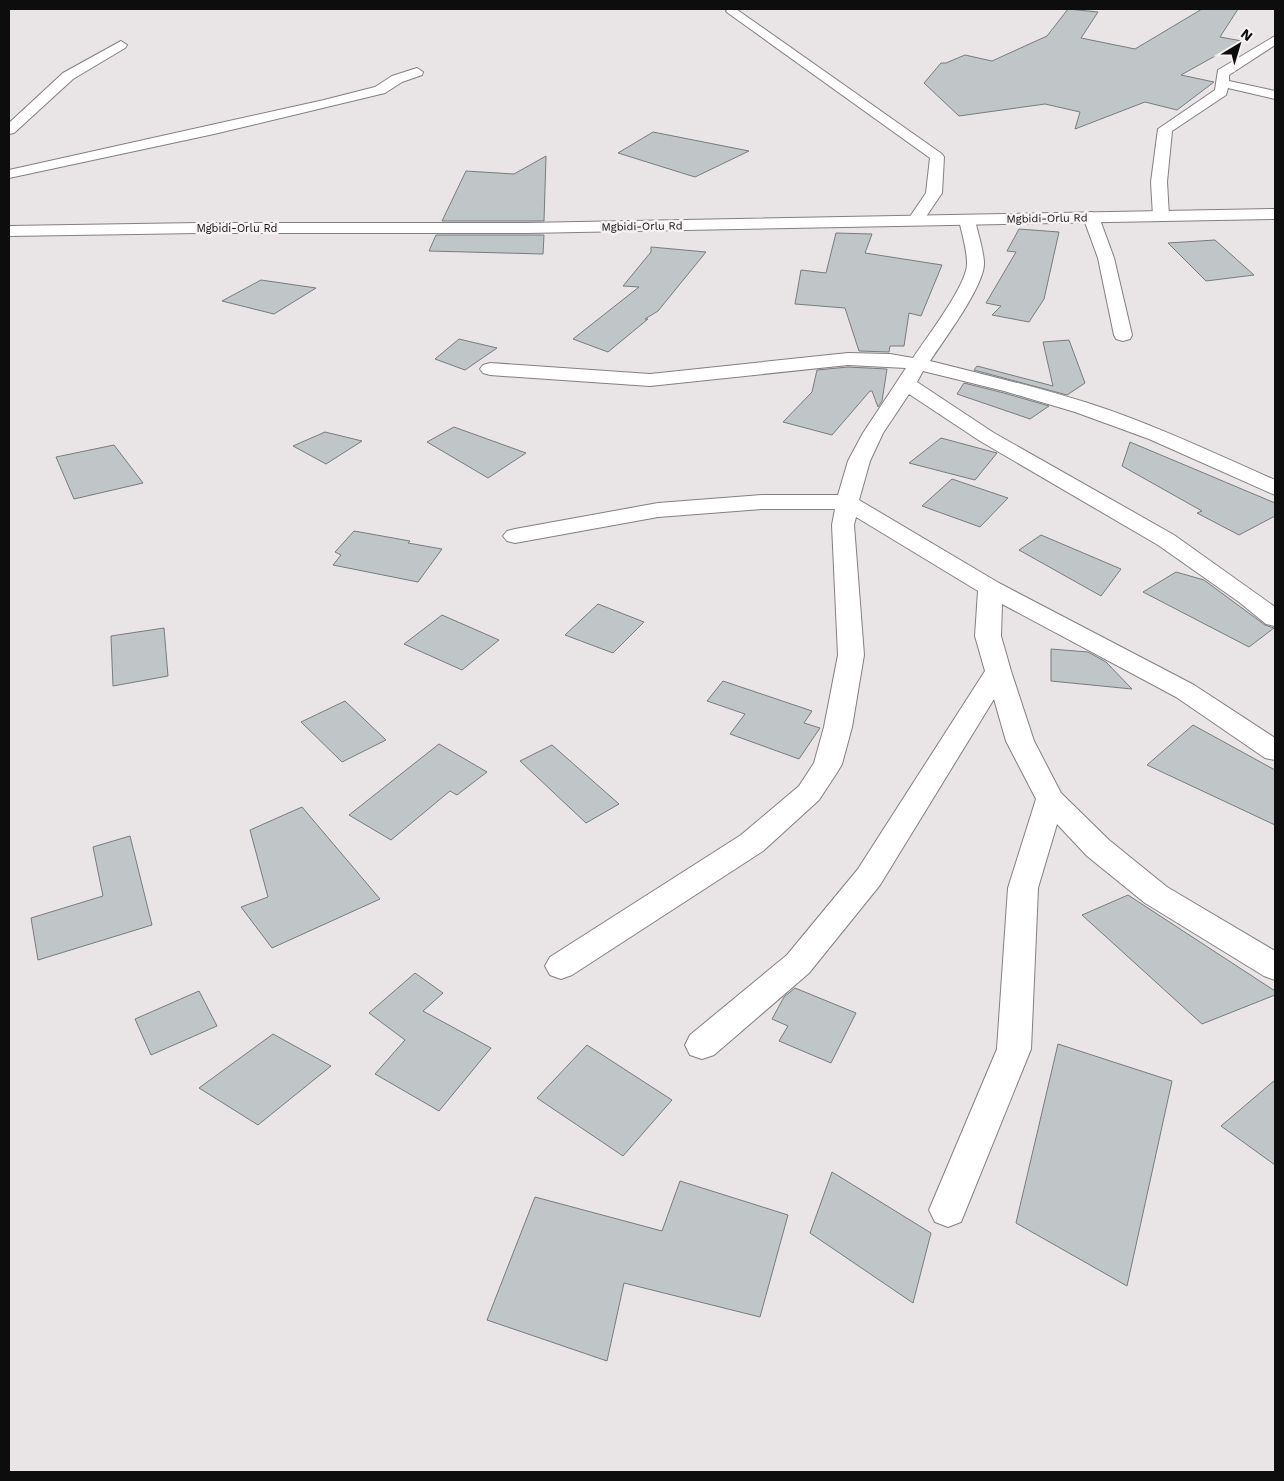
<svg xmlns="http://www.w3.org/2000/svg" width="1284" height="1481" font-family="'Work Sans',sans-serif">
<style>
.building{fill:#c0c5c7;stroke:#777c7d}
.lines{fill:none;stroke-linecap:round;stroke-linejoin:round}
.street-casing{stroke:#847f81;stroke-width:2}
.secondary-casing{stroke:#847f81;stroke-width:2}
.street{fill:#fff;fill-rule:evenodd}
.secondary{fill:#fff;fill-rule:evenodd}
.labels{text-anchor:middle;stroke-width:5;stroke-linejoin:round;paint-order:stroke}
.far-street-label{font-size:11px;fill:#0e0d0d;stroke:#f6f1f3}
</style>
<rect width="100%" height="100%" fill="#e9e4e6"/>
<!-- building -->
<path class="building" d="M 1068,9 L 1098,12 L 1081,38 L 1135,49 L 1202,9 L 1238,9 L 1220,37 L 1242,41 L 1181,75 L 1214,82 L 1177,110 L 1145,102 L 1075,129 L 1080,112 L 1045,104 L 959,116 L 924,83 L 941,63 L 946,63 L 965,55 L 992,61 L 1047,36 Z
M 653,132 L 749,151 L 695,177 L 618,153 Z
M 546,156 L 544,221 L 442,221 L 466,171 L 514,174 Z
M 1019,229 L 1059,232 L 1044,299 L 1029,322 L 992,315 L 1001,306 L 986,303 L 1016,252 L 1007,251 Z
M 836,233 L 872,234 L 865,253 L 942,265 L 921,316 L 909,313 L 904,346 L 890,346 L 889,352 L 859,351 L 845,308 L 795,304 L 801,270 L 826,273 Z
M 436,235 L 544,235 L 543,254 L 429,251 Z
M 1215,240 L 1254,275 L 1206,281 L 1168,243 Z
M 651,247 L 706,252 L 658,311 L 645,319 L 648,319 L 608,352 L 573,339 L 639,287 L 623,286 L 651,252 Z
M 261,280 L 316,288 L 274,314 L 222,301 Z
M 459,339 L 497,348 L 465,370 L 435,359 Z
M 1069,340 L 1085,383 L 1067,395 L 974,370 L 977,366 L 1053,386 L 1043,342 Z
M 848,367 L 887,369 L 882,401 L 878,407 L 872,391 L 870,391 L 832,435 L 783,422 L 812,392 L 817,370 Z
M 964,383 L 1004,393 L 1049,406 L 1030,419 L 957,394 Z
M 454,427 L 526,453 L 488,478 L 427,442 Z
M 325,432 L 362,441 L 326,464 L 293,446 Z
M 941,438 L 997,453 L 975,480 L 909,463 Z
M 1130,442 L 1275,503 L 1275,516 L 1239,535 L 1197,513 L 1202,511 L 1122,466 Z
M 114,445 L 143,483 L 74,499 L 56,457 Z
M 952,479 L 1008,498 L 980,527 L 922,506 Z
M 354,531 L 410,541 L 408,543 L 442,549 L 418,582 L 333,565 L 341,555 L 335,552 Z
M 1041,535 L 1121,569 L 1101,596 L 1019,550 Z
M 1176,572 L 1204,580 L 1265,625 L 1274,628 L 1249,647 L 1143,592 Z
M 598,604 L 644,622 L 613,653 L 565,635 Z
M 442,615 L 499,640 L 462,670 L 404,644 Z
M 164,628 L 168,676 L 113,686 L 111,636 Z
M 1051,649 L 1088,652 L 1106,662 L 1132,689 L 1051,681 Z
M 723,681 L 812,711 L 804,723 L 820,728 L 799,759 L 730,734 L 745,714 L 707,701 Z
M 345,701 L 386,740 L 342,762 L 301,722 Z
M 1193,725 L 1275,770 L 1275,825 L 1147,765 Z
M 439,744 L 487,772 L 457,795 L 450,791 L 391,840 L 349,815 Z
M 552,745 L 619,804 L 586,823 L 520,761 Z
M 302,807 L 380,899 L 272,948 L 241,907 L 268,897 L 250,830 Z
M 130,836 L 152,925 L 38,960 L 31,918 L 103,896 L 93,847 Z
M 1128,895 L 1275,991 L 1275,995 L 1202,1024 L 1082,915 Z
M 415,973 L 443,993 L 423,1011 L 491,1048 L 439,1111 L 375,1074 L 405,1040 L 369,1013 Z
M 795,988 L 856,1013 L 831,1063 L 779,1041 L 788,1026 L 772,1019 L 784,997 Z
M 199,991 L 217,1026 L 151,1055 L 135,1019 Z
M 273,1034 L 331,1066 L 258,1125 L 199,1088 Z
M 1058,1044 L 1172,1081 L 1127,1286 L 1016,1223 Z
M 587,1045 L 672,1100 L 623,1156 L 537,1098 Z
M 1275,1080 L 1275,1165 L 1221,1126 Z
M 832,1172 L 931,1233 L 913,1303 L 810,1233 Z
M 680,1181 L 788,1215 L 760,1317 L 624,1283 L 607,1361 L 487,1320 L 535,1197 L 662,1231 Z"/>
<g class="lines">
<defs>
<path id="street" d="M 728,9 L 736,9 L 942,154 L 944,157 L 942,193 L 921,224 L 909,224 L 907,221 L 926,193 L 930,158 L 728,13 L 726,11 Z
M 1275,36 L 1275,45 L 1229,75 L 1229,81 L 1275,91 L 1275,99 L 1228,88 L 1226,95 L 1172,131 L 1167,182 L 1169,216 L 1167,219 L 1155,219 L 1153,216 L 1151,182 L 1158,129 L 1215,90 L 1218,70 Z
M 121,41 L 127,45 L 125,48 L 73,79 L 14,133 L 9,134 L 9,123 L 63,73 Z
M 417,68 L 423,72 L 422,75 L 402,82 L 385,93 L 214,134 L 9,178 L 9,170 L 324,100 L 375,87 L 392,76 Z
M 1091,212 L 1097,214 L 1099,217 L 1114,258 L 1132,335 L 1130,339 L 1123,341 L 1116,339 L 1114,335 L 1098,258 L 1083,217 L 1085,214 Z
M 967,215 L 973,217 L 975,220 C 978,234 983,248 984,262 C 986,284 943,341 930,361 C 983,374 1036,387 1088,403 C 1153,424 1214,453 1275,480 L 1275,495 L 1149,439 L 1075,412 L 1004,391 L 923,371 L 917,382 L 994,433 L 1174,535 L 1275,607 L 1275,626 L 1266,624 L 1239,602 L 1158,545 L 980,441 L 909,394 L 883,433 L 870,461 L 859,500 L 999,583 L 1194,685 L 1275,738 L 1275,760 L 1265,758 L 1176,697 L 1002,604 L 1001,636 L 1011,671 L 1034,741 L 1061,793 L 1109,840 L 1167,887 L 1275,951 L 1275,980 L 1264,976 L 1145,903 L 1087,856 L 1057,824 L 1038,888 L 1031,1049 L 961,1222 L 948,1227 L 935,1222 L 929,1210 L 997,1049 L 1008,888 L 1036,799 L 1006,741 L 994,699 L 880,885 L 809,973 L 714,1055 L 702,1059 L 690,1055 L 685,1045 L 690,1035 L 787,955 L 858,869 L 985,671 L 975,636 L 978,591 L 856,517 L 854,525 L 864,655 L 852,727 L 842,764 L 838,771 L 819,800 L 763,851 L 572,975 L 561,979 L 550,975 L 545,966 L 550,957 L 741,835 L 799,786 L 814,763 L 824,727 L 838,655 L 832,525 L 835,509 L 762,509 L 658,517 L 515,543 L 507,541 L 503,536 L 507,531 L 515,529 L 658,503 L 762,495 L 838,495 L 848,461 L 863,433 L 906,368 L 848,365 L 650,386 L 490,375 L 483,373 L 480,369 L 483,365 L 490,363 L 650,374 L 848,353 L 890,354 L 913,358 C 926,338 968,284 967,263 C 967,249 962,234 959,220 L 961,217 Z"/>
<path id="secondary" d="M 1275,209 L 1275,219 L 526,233 L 199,233 L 9,236 L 9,226 L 199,223 L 526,223 Z"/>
</defs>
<!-- street casing -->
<use href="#street" class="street-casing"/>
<!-- secondary casing -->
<use href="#secondary" class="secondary-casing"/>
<!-- street -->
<use href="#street" class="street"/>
<!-- secondary -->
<use href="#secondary" class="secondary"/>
</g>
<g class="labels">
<!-- far-street labels -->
<g class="far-street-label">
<text transform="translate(1047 218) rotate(-1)" y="4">Mgbidi-Orlu Rd</text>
<text transform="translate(642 226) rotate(-1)" y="4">Mgbidi-Orlu Rd</text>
<text x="237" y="232">Mgbidi-Orlu Rd</text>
</g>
</g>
<!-- border -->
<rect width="1284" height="1481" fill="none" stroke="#0e0d0d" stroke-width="20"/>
<!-- north arrow -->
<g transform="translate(1239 45) rotate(38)" stroke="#f6f1f3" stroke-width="4" paint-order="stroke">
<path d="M0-4L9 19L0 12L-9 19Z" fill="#0e0d0d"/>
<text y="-8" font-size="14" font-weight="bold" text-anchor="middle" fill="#0e0d0d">N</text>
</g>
</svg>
